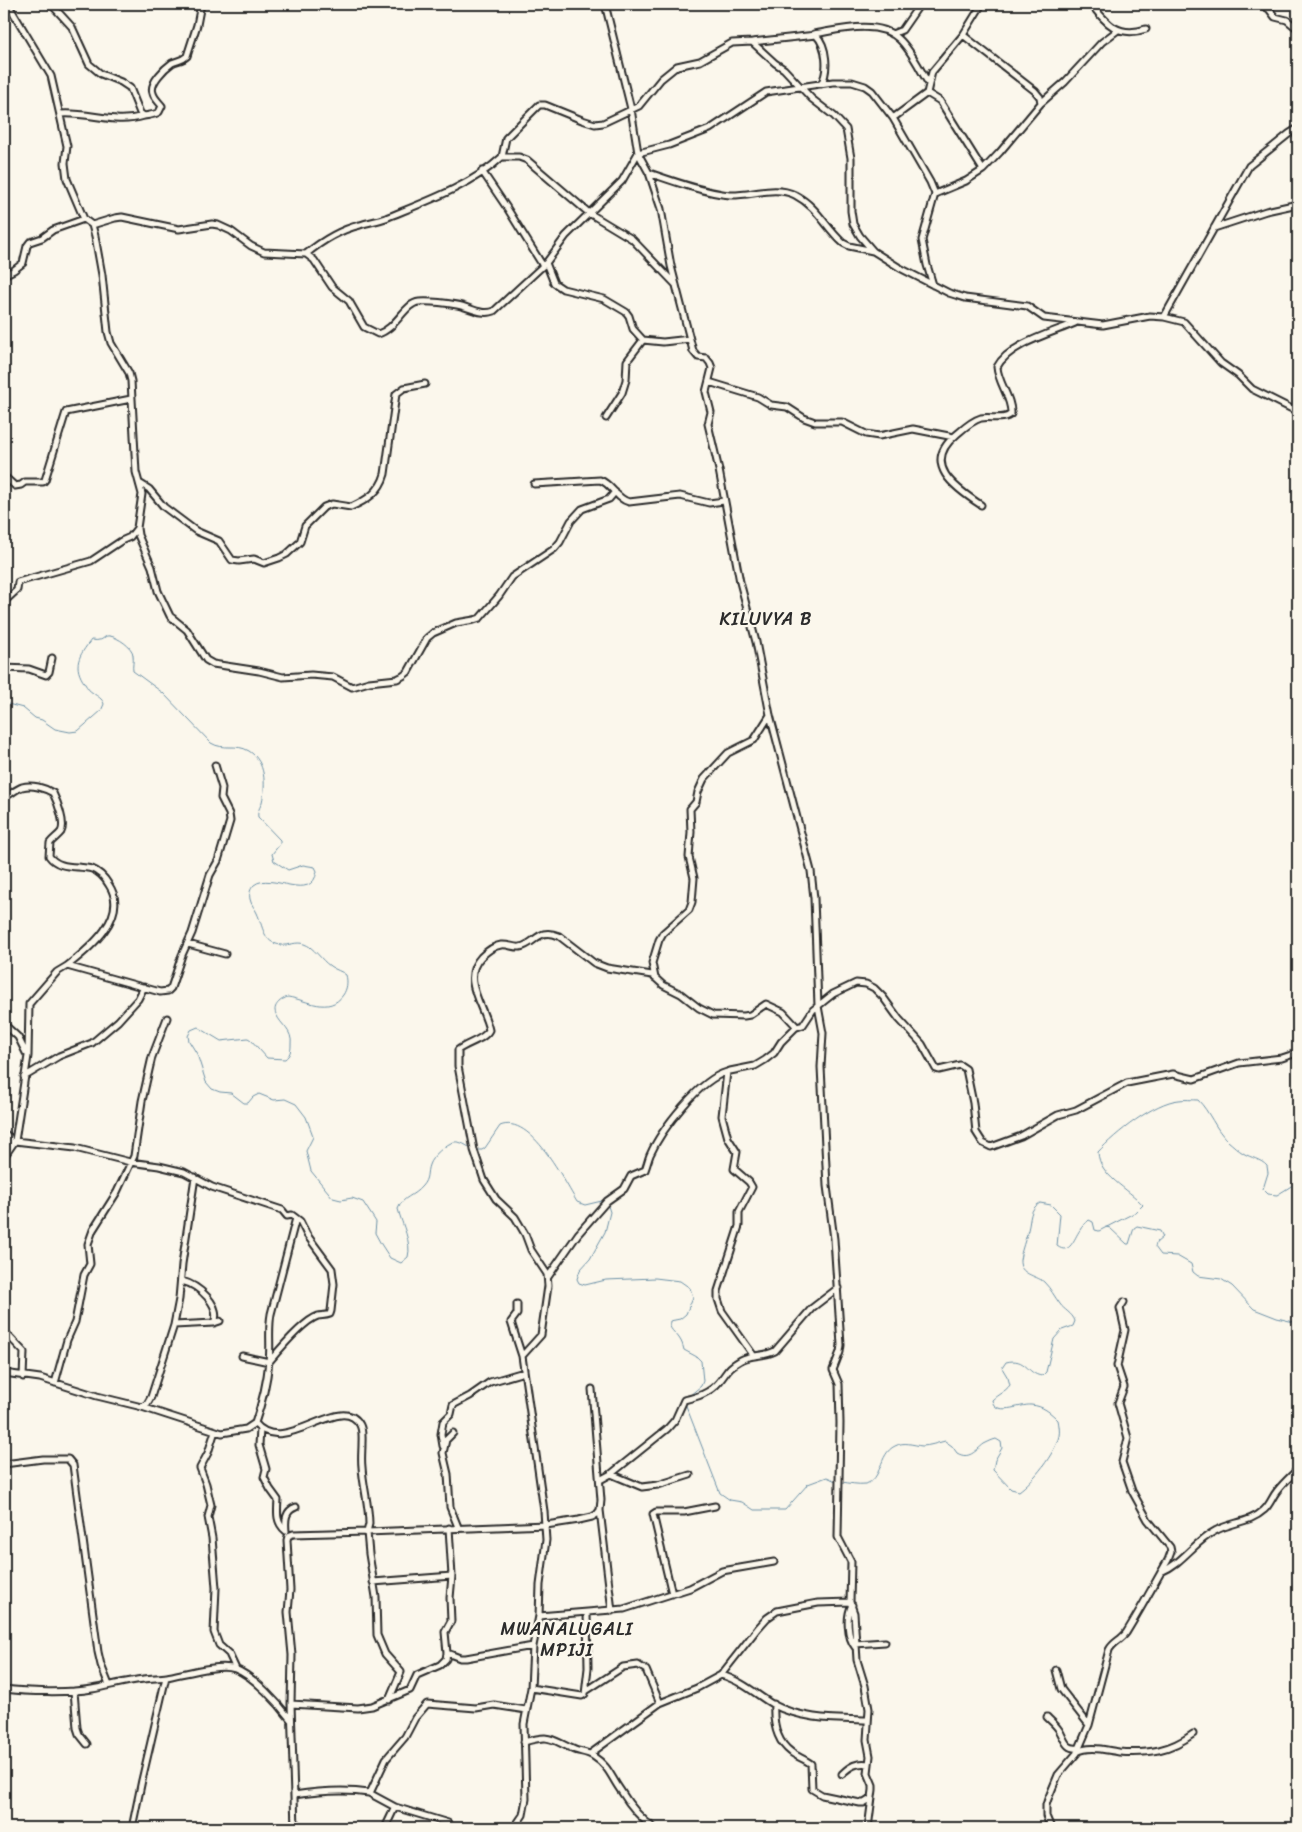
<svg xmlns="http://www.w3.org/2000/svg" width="1302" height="1832" font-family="Sriracha,sans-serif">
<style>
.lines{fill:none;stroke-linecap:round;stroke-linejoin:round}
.stream{stroke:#6e92a8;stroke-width:1}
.minor-casing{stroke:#2b2b2b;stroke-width:9}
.minor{stroke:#fbf7ec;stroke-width:5}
.labels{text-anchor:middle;stroke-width:4.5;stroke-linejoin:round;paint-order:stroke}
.quarter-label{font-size:18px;letter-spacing:1px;fill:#2b2b2b;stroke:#fbf7ec}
</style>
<rect width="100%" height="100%" fill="#fbf7ec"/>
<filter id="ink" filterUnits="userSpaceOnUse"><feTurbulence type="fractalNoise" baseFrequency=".02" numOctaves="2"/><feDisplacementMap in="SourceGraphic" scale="10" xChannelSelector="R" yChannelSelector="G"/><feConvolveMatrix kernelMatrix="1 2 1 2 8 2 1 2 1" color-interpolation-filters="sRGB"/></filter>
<g filter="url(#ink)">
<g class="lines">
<!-- stream -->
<path class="stream" d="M 4,703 L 23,708 L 35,718 L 42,720 L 55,729 L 70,732 L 78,731 L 101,711 L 104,704 C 102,698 98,697 93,693 C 89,691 87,687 85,684 C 72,665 79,656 91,640 C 94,640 96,641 99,640 C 104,640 104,635 110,636 C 117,637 133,647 133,655 C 134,661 132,666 133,671 L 163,693 L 211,743 C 224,751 236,743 249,751 C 266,762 266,785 262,802 C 260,808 257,811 258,817 L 280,840 L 280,844 L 272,854 L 274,861 L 288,870 L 303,865 L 315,867 L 317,871 C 312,904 271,871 254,885 C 250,889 249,894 250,899 C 251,905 255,908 257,913 C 263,926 263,943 281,945 C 289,946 296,941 304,944 C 314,947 321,960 330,966 C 335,970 342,971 346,975 C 348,982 347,989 343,995 C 329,1015 307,1000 288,997 C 281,999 272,1006 276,1014 C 281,1026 293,1030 291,1045 C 291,1051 290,1055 285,1059 L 267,1058 L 251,1040 L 248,1038 L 221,1041 L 198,1027 L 191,1030 L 188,1036 L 189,1041 L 197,1054 L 206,1082 L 212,1089 L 220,1092 L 231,1093 L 244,1103 L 248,1103 L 253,1097 L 259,1094 L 274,1100 L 285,1099 L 296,1104 L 306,1117 L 312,1133 L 313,1137 L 306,1151 L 311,1171 L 333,1198 L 341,1200 L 352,1198 L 363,1202 L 376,1222 L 375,1233 L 381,1244 L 390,1258 L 401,1263 L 408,1257 C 412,1242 402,1225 398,1209 C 403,1196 413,1197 422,1186 C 429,1178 426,1173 429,1165 C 431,1157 447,1143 454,1142 C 461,1141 467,1146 472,1149
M 476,1150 L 482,1150 L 485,1148 L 500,1126 C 531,1113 564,1181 577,1202 L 585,1205 L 606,1200
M 607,1203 L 610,1212 L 605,1232 L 590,1259 L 580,1270 L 577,1279 L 579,1283 L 585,1285 L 606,1280 L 655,1278 L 680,1281 L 690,1288 L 693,1297 L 686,1314 L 680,1319 L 670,1321 C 668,1329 675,1332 679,1338 C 682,1342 683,1346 684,1350 L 697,1357 L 701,1361 L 703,1381 L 701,1386 L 689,1396
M 1106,1227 L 1110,1228 L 1127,1244 L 1129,1244 L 1134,1228 L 1137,1226 L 1160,1231 L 1163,1237 L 1156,1243 L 1155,1247 L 1161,1255 L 1177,1256 L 1191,1264 L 1193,1272 L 1198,1276 L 1221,1279 L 1232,1286 L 1254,1309 L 1277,1318 L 1298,1323
M 685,1403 L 720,1493 L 730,1500 L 742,1502 L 754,1510 L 785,1510 L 808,1484 L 827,1477 L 838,1482
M 842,1482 C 849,1483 858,1485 865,1484 C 883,1480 878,1454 895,1446 C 904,1441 913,1445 922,1446 C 929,1446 937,1443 945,1441 L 952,1446 L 957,1453 C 969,1460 975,1451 984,1444 C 988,1442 992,1440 996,1439 L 1001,1442 L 1002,1448 L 995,1460 L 993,1470 L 1011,1489 L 1019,1491 C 1034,1480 1054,1455 1059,1436 C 1060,1431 1059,1425 1058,1420 C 1050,1412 1043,1406 1031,1405 C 1020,1404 995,1417 992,1400 C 998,1394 1005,1392 1010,1385 L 1008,1378 L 1002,1368 L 1006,1362 C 1027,1357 1026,1374 1042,1376 L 1046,1372 L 1054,1339 L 1062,1330 L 1073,1326 L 1075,1321 C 1072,1313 1064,1310 1060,1304 C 1054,1296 1051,1289 1044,1282 C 1036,1275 1019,1275 1020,1260 C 1021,1250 1026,1239 1028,1230 C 1031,1219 1029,1209 1040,1203 L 1051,1205 L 1060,1214 L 1057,1246 C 1070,1256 1074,1238 1080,1230 C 1082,1226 1086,1223 1089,1220 L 1093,1222 L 1095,1230 L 1099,1231 L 1136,1212 L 1143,1205 C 1128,1188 1099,1176 1098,1152 C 1115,1134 1154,1102 1179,1100 C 1185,1099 1192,1100 1198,1100 C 1210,1112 1215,1129 1228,1141 C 1233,1145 1238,1150 1243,1153 C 1251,1158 1261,1159 1267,1166 L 1268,1173 L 1263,1189 L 1268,1194 L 1277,1195 L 1293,1185 L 1298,1187"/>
<defs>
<path id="minor" d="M 8,4 L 51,76 L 67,146 L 65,163 L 67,179 L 84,219 L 92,225 L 115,218 L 122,217 L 179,229 L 212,224 L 218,225 L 231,231 L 251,246 L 264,252 L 306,254 L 314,260 L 332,287 L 349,301 L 364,327 L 378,334 C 396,329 405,303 419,302 C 431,301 445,303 457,305 C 470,307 481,316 494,311 L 546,263 L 566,236 L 622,181 L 638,153 L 669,145 L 710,129 L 766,92 L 833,82 L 852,82 L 865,86 L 872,91 L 893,118 L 930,182 L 935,194 L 922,240 L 927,265 L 933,285
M 51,4 L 72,27 L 89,64 L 101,74 L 121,82 L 130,88 L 140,113 L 144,116
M 605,4 L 631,109 L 638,153 L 649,173 L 661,209 L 671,266 L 693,351 L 698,357 L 706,358 L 710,363 L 712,368 L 706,392 L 711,412 L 708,424 L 719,470 L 740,582 L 756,642 L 770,715 L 811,871 L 814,898 L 818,1006 L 823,1033 L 821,1067 L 827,1186 L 834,1239 L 841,1345 L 840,1352 L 833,1370 L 839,1384 L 840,1423 L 838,1537 L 851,1562 L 850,1602 L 854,1613 L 857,1660 L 865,1686 L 869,1709 L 867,1740 L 870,1756 L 868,1773 L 873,1785 L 873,1790 L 868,1828
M 1091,4 C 1107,24 1118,38 1146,29
M 1260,4 L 1269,9 L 1275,17 L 1287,20 L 1298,29
M 814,34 C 839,30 878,19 899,39 C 912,51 920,70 929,84
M 892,34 L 902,30 L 920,4
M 963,35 L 1035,91 L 1040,97 L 1041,103
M 752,42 L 816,35 C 827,46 829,71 821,84
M 927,93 L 940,101 L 983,170
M 61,114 C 91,112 114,125 144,116 C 150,115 154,115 159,112 L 162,106 C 159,102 154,98 153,93 C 149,83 165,68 172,63 C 178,60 182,61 187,56 L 197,25 L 201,4
M 893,118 L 927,93 L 932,72 L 963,35 L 982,4
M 502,157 L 519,157 L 527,160 L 589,213 L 632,239 L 676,285
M 482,171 L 507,208 L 543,266
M 649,173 C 672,181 706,193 730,195 C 751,196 775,185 795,195 C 818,207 825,227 843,243 L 849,246 L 873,251
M 935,194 L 966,181 L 983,170 L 1000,152 L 1041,103 L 1065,82 L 1102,42 L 1118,30
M 92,225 L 95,236 L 102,275 L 108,332 L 111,343 L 129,373 L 131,381 L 136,472 L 142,494 L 137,528 L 138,535 L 152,567 L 158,591 L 170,616 L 187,630 L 206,660 L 213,664 L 259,671 L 283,677 L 311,675 L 333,677 L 352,687 L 369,682 L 397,679 L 403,676 L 408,672 L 427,638 L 433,633 L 456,623 L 474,620 L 480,618 L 499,596 L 512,577 L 554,549 L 560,542 L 571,521 L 582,509 L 609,499 L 615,492
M 1214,228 L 1266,211 L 1298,204
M 306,254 C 323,240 339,230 360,225 C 369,222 378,221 386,218 C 425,202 471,186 502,157 L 506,138 L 539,105 L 545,105 L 582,120 L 595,124 L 603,123 L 639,106 L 661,79 L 677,66 L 700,61 L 732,43 L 752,42 L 775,63 L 784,69 L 812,99 L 834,116 L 846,129 L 851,158 L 851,211 L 853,224 L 860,236 L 873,251 L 900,268 L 949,293 L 965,298 L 1027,306 L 1044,318 L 1103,325 L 1150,316 L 1164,317 L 1184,322 L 1221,363 L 1238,375 L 1252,389 L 1298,412
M 546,263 L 554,283 L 563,289 L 604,299 L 626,312 L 629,316 L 633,329 L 643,340
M 4,275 L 14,270 L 23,263 L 27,246 L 30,242 L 42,238 L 53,230 L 84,219
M 1164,317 L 1249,166 L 1290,133 L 1298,128
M 709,382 L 758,397 L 771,405 L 787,407 L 804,418 L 815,422 L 842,422 L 866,434 L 879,436 L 913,429 L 954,437
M 606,418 L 622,393 L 626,380 L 627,361 L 643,340 L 663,342 L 690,339
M 4,476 L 15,486 L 21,485 L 25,482 L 43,482 L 45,480 L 66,412 L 131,399
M 141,484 L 149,489 L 164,507 L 196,531 L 219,541 L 232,560 L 239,561 L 254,559 L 264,563 L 279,558 L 287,554 L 300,542 L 305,526 L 324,507 L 332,504 L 351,507 C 367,500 380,492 385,474 L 396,394 L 404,388 L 425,384
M 534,484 L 600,480 C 612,484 616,499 629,502 L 680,496 L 709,503 L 724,501
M 981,505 C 955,488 921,464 956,435 C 963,429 971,421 981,418 C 990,416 1004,421 1011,414 C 1012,398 998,383 997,367 C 1009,344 1052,333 1075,323
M 4,602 L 17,590 L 18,582 L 91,561 L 121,541 L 130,537 L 137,528
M 4,668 L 29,669 L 46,675 L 49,672 L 52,658
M 4,797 C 10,795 16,789 22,787 C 32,784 45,788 53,793 C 57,801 66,824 61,832 C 58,836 53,839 50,843 L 49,856 C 59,870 78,865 92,869 C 100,872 105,878 109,885 C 130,916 89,949 67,966
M 188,944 L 225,954
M 655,978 L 652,963 L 659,940 L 663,933 L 689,910 L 692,902 L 694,878 L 689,857 L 691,832 L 690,809 L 696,802 L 698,792 L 704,779 L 728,753 L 754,740 L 770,715
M 4,1024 L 18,1037 L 26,1053
M 24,1077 L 59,1056 L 92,1043 L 118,1021 L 138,999 L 144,987
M 4,1133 L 9,1137 L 11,1144
M 15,1141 L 75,1148 L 130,1162 L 159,1166 L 184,1172 L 212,1187 L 282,1210 L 287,1216 L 292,1215 L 296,1218 L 271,1314 C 268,1330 271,1345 269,1361 C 267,1382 262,1403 255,1423 C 284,1459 342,1390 360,1425 C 363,1431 362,1438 362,1444 C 362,1451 361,1459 362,1467 C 363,1486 369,1505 369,1524 L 367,1532 L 293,1534 L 288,1536 L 287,1540 L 290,1590 L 288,1612 L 292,1655 L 291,1704 L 295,1828
M 4,1157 L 15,1141 L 28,1056 L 29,1004 L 57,972 L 67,966 L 160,992 L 168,991 L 171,988 L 182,955 L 192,933 L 210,875 L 218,861 L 230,821 L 229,814 L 221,798 L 222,788 L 215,765
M 548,1277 L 578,1234 L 607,1201 L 624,1189 L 631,1176 L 645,1170 C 647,1165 648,1160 650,1155 C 661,1130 700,1079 727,1072
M 182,1281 C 198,1285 222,1305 214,1323
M 517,1304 L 517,1314 L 511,1322 L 522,1356
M 174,1325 L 214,1323 L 220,1321
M 4,1331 L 24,1352 L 23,1377
M 242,1356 L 269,1362 C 279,1350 303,1321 318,1316 C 322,1315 325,1316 330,1314 L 331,1311 L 334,1284 L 332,1269 L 307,1235 L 300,1221 L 296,1218
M 754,1356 L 722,1311 L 718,1299 L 718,1291 L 739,1226 L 739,1212 L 752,1187 L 749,1182 L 734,1169 L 737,1152 L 728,1138 L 722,1116 L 727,1072 L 730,1071 L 755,1066 L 765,1060 L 774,1053 L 781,1042 L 796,1027
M 4,1373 L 40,1378 L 97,1396 L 142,1407 L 222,1433 L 246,1429 L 255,1423
M 55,1383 L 67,1340 L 75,1322 L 84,1275 L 90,1264 L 88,1244 L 93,1230 L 117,1192 L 134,1156 L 142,1101 L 152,1057 L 167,1018
M 142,1407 L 147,1404 L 151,1397 L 174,1325 L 179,1299 L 182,1264 L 195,1177
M 260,1429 L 259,1445 L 266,1469 L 264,1477 L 270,1489 L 278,1500 C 277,1513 276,1523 286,1531
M 215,1431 L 208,1453 L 200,1468 L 206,1484 L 211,1505 L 208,1517 L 212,1538 L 216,1588 L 214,1632 L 219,1645 L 229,1654 L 236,1669
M 453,1433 L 446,1440 L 443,1453 L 448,1474 L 450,1507 L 458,1527
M 443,1446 L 441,1434 L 443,1422 L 451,1414 L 453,1405 L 470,1396 L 490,1382 L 524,1372
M 4,1464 L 43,1459 L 68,1459 L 73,1465 L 98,1652 L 101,1665 L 109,1685
M 611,1474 L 667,1429 L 675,1420 L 684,1400 C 697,1397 710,1393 719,1382 C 728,1371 727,1368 741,1360 C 751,1354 764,1357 775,1351 L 812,1308 L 838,1288
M 600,1480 L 611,1474 L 642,1487 L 658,1485 L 690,1475
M 600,1510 L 612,1611
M 286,1531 C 285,1520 285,1511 296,1507
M 1161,1572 C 1183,1563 1194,1542 1215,1531 C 1231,1522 1250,1523 1264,1510 C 1270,1505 1272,1497 1277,1491 C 1283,1483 1291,1476 1298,1469
M 373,1582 L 452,1576
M 672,1594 L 653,1514 L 656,1512 L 684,1512 L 715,1506
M 852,1605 C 846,1616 847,1637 855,1647
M 539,1616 L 624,1609 L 690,1588 L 722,1571 L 774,1562
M 855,1644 L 885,1642
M 447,1653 L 460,1658 L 466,1658 L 533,1646
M 1056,1670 L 1061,1689 L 1089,1725
M 721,1675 C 740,1680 756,1694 772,1704 C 802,1720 836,1719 868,1720
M 531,1688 L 582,1696 L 585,1694 L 588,1668 L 587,1613
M 4,1689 C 27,1692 69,1693 92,1689 C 109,1686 126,1681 144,1679 C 152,1678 160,1678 167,1677 C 184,1674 220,1663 235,1669 C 254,1676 279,1704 291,1720
M 74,1691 L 77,1728 L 79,1734 L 87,1744
M 586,1691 L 623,1667 L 638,1665 L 646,1670 L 660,1703
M 389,1700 L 401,1672 L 385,1654 L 377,1635 L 376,1597 L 369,1554 L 367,1532 L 546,1525 L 579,1520 L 592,1517 L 597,1514 L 600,1510 L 601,1500 L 592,1389
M 291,1704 L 358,1708 L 372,1706 L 410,1690 L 417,1675 L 440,1665 L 446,1659 L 447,1653 L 445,1632 L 451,1621 L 450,1598 L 452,1576 L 449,1528
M 774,1704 C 773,1721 776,1741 791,1752 C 797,1757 805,1759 811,1764 L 812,1789 L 822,1795 L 860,1803 L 864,1803 L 872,1798
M 1047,1717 C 1051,1721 1056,1725 1059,1730 C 1065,1739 1065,1750 1079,1748
M 524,1742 C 553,1734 549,1739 575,1750 C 580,1752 587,1752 593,1756 C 610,1767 610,1776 621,1791 C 629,1804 641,1819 654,1828
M 1077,1752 C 1090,1745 1105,1750 1119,1752 C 1148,1754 1170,1751 1193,1734
M 590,1754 L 660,1703 L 697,1688 L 721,1675 L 758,1628 L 767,1618 L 777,1611 L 818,1603 L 850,1602
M 842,1774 C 850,1766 857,1762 869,1764
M 369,1793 L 395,1807 L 385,1828
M 294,1795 C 320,1791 343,1789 369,1793 L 371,1791 L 386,1759 L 405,1737 L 415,1718 L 427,1704 L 476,1708 L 494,1705 L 526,1710
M 395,1807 L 448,1823 L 450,1828
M 132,1828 L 142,1780 L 166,1677
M 514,1828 L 523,1815 L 526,1799 L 524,1724 L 531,1688 L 533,1646 L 539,1616 L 540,1585 L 546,1540 L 544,1511 L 522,1356 L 541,1335 L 548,1286 L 547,1274 L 531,1250 L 525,1234 L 515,1217 L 496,1199 L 484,1180 L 474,1150 L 458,1066 L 458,1050 C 467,1043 485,1039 489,1030 C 484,1006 460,979 481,957 C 486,952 494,946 501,945 C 508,944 514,948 520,947 C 536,944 538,927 559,936 L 594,963 L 607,968 L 652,975 L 663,985 L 681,994 L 699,1008 L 713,1015 L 744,1016 L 750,1015 L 766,1004 L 783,1012 L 797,1027 L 803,1025 L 813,1010 L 833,994 L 856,983 L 866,984 L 874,988 L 883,997 L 899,1019 L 922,1044 L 936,1069 L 939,1070 L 960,1065 L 966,1069 L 973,1103 L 976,1132 L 983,1143 L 991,1147 L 1021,1136 L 1058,1115 L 1076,1110 L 1127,1083 L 1173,1074 L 1194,1079 L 1239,1063 L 1282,1058 L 1291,1055 L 1298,1051
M 1051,1828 L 1046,1816 L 1046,1805 L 1048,1799 L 1058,1775 L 1077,1753 L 1089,1725 L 1109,1650 C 1113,1642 1121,1640 1126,1633 C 1141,1609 1154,1584 1168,1560 L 1171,1552 L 1170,1547 L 1148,1520 L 1132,1491 L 1122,1462 L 1128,1438 L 1118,1403 L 1124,1387 L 1117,1366 L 1125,1330 L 1120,1308 L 1124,1302"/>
</defs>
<!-- minor casing -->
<use href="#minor" class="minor-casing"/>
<!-- minor -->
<use href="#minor" class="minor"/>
</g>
</g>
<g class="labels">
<!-- quarter labels -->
<g class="quarter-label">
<text x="766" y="625">KILUVYA B</text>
<text x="567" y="1635">MWANALUGALI<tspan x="567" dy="21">MPIJI</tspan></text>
</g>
</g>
<!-- margin -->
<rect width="1302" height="1832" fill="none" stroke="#fbf7ec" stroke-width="20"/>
<rect x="10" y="10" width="1282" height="1812" fill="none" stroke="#2b2b2b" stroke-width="2" filter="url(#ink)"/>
</svg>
